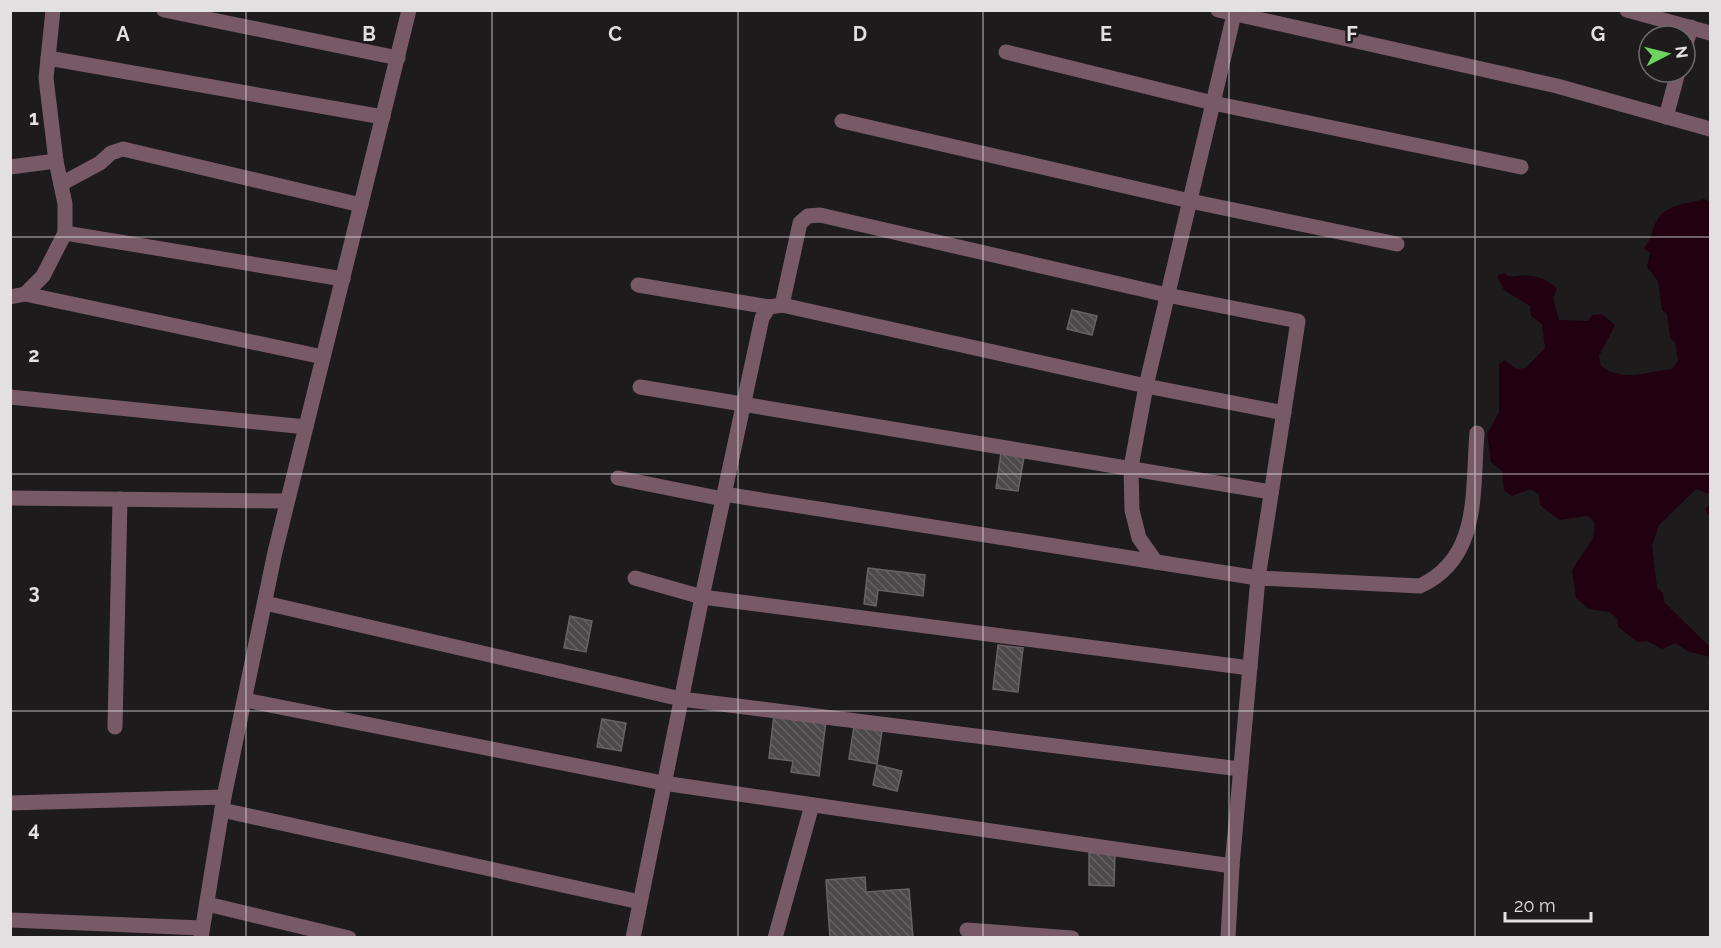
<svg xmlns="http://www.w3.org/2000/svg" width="1721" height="948" viewBox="0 0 1721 948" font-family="Raleway,sans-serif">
<defs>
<pattern id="building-back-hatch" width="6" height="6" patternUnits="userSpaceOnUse" patternTransform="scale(1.5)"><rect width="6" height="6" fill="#4d484a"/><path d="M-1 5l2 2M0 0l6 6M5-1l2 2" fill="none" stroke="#666264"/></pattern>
</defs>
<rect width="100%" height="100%" fill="#1e1b1c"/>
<path fill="#210010" d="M1704,199L1710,202V517L1705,509L1710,504L1709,494L1696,489L1659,525L1652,545L1657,588L1663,593L1664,602L1710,647V657L1687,651L1676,643L1662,649L1647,641L1637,642L1618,627L1617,618L1609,612L1589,609L1576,598L1572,570L1593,538L1595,523L1588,516L1559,520L1540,505L1539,495L1531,489L1512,496L1504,490L1502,471L1491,462L1487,434L1499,412V364L1505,360L1516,369L1526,368L1545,348L1542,324L1531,316L1530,306L1504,290L1497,276L1504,273L1510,277C1531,274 1540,275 1557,288L1553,298L1559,320L1588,321L1592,315L1602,314L1615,325L1599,356L1601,366C1621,382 1647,372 1672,369L1678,361L1675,342L1670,338L1667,314L1662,310L1658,281L1647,267L1650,253L1644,248C1653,237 1651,232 1656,222C1665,204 1687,204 1704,199Z"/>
<g fill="url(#building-back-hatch)" stroke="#676364" stroke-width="1.5">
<polygon points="1072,310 1097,316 1092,335 1067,329"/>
<polygon points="1001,453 1024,457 1018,491 996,488"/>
<polygon points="868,568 925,575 923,596 878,590 876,606 864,604"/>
<polygon points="570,616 592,621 586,652 564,648"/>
<polygon points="998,645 1023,648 1018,692 993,689"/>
<polygon points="774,714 826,721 819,776 791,772 793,761 769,758"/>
<polygon points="602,719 626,723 621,751 597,747"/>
<polygon points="854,726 882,731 877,764 849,759"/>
<polygon points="877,765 902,771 897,791 873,785"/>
<polygon points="1089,853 1115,853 1114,886 1089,885"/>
<polygon points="865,877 866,892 909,889 913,938 830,938 826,880"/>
</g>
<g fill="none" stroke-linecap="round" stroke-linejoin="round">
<g stroke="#775a66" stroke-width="15">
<polyline points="164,10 398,58"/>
<polyline points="1218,10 1557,86 1710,129"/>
<path d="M1235,10L1146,386L1131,467L1132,510L1139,538L1156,562L1258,578L1420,586C1481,558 1472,491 1477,433"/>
<polyline points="1627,10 1710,33"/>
<polyline points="1685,48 1691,27"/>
<polyline points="1006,52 1213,103 1521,167"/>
<polyline points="48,58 383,117"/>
<polyline points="1666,117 1678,72"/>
<polyline points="842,121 1190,201 1397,244"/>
<polyline points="10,167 56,161"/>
<polyline points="61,184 100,163 111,153 123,149 361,205"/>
<polyline points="65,233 343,279"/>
<polyline points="638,285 769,307"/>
<polyline points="25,294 323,357"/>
<polyline points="10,297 25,294 43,276 65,233 65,204 56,161 46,78 53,10"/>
<polyline points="782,305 800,223 808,216 820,215 1167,295 1298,321 1258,578 1232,866 1228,938"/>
<polyline points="640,387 1271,492"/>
<polyline points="10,397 306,427"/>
<polyline points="618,478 723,499"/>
<polyline points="724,494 1156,562"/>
<polyline points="10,498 287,501"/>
<polyline points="635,578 702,597 762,318 769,307 782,305 1146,386 1284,413"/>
<polyline points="265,603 681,699 1240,769"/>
<polyline points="245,700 663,783 1232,866"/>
<polyline points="115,727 120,499"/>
<polyline points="10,803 224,797"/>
<polyline points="222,810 640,902"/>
<polyline points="207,904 349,938"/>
<polyline points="10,920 202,928"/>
<polyline points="967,930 1072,938"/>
<polyline points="201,938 224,797 275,552 409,10"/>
<polyline points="633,938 702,597 1250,668"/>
<polyline points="775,938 812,805"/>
</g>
</g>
<path fill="none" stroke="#e2e0e1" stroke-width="1.5" stroke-opacity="0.55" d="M246,10V938M492,10V938M738,10V938M983,10V938M1229,10V938M1475,10V938M10,237H1710M10,474H1710M10,711H1710"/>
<g font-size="20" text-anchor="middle" font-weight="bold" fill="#e2e0e1" stroke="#1e1b1c" stroke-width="5" stroke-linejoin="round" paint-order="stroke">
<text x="123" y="41">A</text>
<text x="369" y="41">B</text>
<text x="615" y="41">C</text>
<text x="860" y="41">D</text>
<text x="1106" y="41">E</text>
<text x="1352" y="41">F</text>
<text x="1598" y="41">G</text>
<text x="34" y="125">1</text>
<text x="34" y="362">2</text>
<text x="34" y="599">3</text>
<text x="34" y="836">4</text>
</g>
<rect width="1721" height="948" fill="none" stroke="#e2e0e1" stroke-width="24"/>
<g transform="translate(1667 54) rotate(83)"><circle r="28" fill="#1e1b1c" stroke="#6c6a6b" stroke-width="1.5"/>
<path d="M0-4.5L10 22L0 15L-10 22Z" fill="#6ed360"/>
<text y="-9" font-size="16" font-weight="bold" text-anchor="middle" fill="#e2e0e1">N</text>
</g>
<path d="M1505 912v9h86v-9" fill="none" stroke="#e2e0e1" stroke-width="3"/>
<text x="1514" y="912" font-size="18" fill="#e2e0e1" stroke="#1e1b1c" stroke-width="4.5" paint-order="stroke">20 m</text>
</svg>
